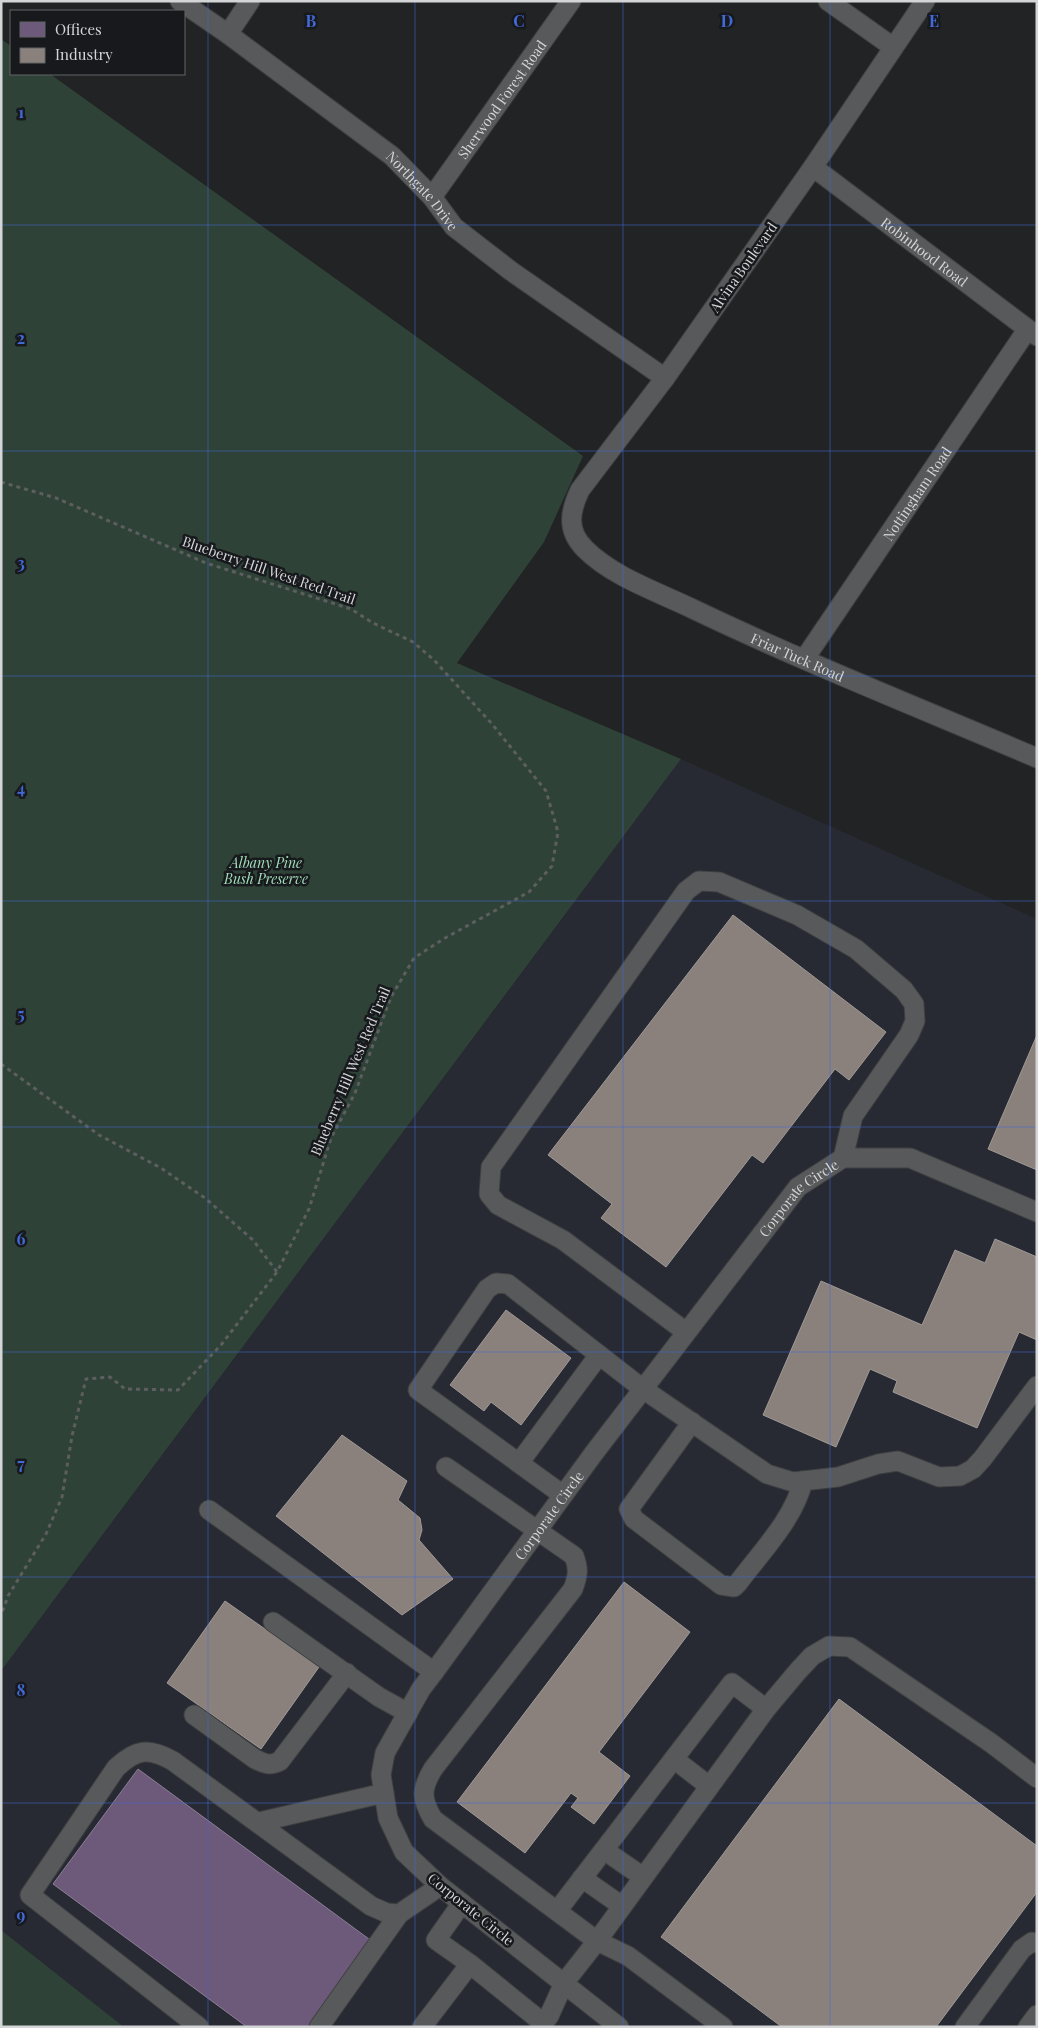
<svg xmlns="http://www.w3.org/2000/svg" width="1038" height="2028" viewBox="0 0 1038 2028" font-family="'Playfair Display',serif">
<rect width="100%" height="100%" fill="#212325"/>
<polygon fill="#272a32" points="681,759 1037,919 1037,2027 124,2027 1,1930 1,1671"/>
<g fill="#2f4237">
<polygon points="1,39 11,46 11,74 50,74 583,456 544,542 457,663 681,759 1,1671"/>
<polygon points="1,1930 124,2027 1,2027"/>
</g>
<polygon fill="#6d597a" stroke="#8c7e96" points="138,1769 373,1942 311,2027 247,2027 53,1884"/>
<g fill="#8a817c" stroke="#a09a97">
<polygon points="733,915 886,1032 849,1080 835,1069 763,1163 752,1155 666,1267 601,1218 612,1204 548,1155"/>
<polygon points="1037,1035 1037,1170 988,1149"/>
<polygon points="995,1239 1037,1257 1037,1340 1019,1332 977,1428 893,1392 897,1381 870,1369 836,1447 763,1415 821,1281 922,1325 955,1250 985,1263"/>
<polygon points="506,1310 571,1358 521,1425 491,1402 484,1411 450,1385"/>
<polygon points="342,1435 407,1481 398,1500 420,1518 422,1530 419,1540 453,1579 402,1615 276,1516"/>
<polygon points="624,1582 690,1632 599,1752 630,1776 594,1824 571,1807 578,1798 571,1793 525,1853 457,1802"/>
<polygon points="225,1601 319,1667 261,1749 167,1683"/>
<polygon points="839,1699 1037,1846 1037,1892 936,2027 782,2027 661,1937"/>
</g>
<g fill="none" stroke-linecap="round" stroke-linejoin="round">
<g stroke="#3f4042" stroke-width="21">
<g id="minor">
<path id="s1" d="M180,1L228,34L392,156L432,197L454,227L511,271L665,378"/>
<polyline points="828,1 893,47"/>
<path id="s2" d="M925,1L813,167L665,378L580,490C570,511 566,530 585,549C613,577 658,592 693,609C806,663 922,709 1037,758"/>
<polyline points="228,34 250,1"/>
<path id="s3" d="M813,167L1037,336"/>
<path id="s4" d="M432,197L571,1"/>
<path id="s5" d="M805,658L1027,330"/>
<polyline points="686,1332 563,1240 498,1205 489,1194 491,1167 686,891 699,881 719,882 797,915 856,949 904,990 914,1004 915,1021 909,1035 853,1116 843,1158"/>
<path d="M692,1422L629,1509L634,1519L721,1585L734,1587L738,1583C761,1552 794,1519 803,1481"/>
<polyline points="519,1463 599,1355"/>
<path d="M446,1467L574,1556C579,1569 578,1576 573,1589L433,1769C421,1789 421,1799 433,1819L597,1941L564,1983L549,2016L540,2027"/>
<polyline points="563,1495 418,1390 487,1289 496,1283 508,1284 643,1389 767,1474 793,1482 838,1477 878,1464 898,1461 939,1477 960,1476 973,1469 983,1458 1037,1386"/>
<polyline points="209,1510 434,1672"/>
<polyline points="273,1622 379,1697 408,1713"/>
<path d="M194,1715L255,1759C265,1764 270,1766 280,1761L347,1673"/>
<polyline points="674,1759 709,1786"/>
<polyline points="259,1822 384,1793"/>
<polyline points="604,1850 643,1877"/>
<polyline points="582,1878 622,1906"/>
<polyline points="462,1903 436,1940 470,1964"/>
<polyline points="557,1911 732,1683 766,1709"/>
<path d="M199,2027L30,1895L116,1768C136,1749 149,1747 173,1761L371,1906L387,1913L399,1914L440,1886"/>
<polyline points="319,2027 399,1914"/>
<polyline points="422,2027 470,1964 543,2023"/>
<path id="s6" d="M619,2027L440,1886L404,1852L388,1818L381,1775L385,1753L421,1689L434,1672L594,1453L798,1187L843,1158H910L1037,1212"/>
<polyline points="723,2027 628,1956 597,1941 766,1709 798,1671 812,1656 829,1646 850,1647 991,1743 1037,1778"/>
<polyline points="965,2027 1022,1949 1032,1942 1037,1943"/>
<polyline points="1028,2027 1037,2015"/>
</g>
</g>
<g stroke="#5c5e60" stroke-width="3" stroke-dasharray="4 4" stroke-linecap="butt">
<polyline points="1,482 56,498 206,563 351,609 373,623 413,642 434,660 492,724 546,791 558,832 552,866 529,892 445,938 414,958 391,997 355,1093 331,1138 309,1209 277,1272 221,1345 178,1390 125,1389 110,1377 86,1379 72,1436 62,1497 46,1534 8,1596 1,1615"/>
<polyline points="1,1064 99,1135 161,1168 205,1198 253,1240 277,1272"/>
</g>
<use href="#minor" stroke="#58595b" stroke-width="19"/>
</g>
<path fill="none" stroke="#4169d8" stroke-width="1" stroke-opacity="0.55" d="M208,1V2027M415,1V2027M623,1V2027M830,1V2027M1,225H1037M1,451H1037M1,676H1037M1,901H1037M1,1127H1037M1,1352H1037M1,1577H1037M1,1803H1037"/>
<g text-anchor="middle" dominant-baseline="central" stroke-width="5" stroke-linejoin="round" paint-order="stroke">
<g font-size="14" fill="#d3d5d7" stroke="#17191d">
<text stroke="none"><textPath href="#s4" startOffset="120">Sherwood Forest Road</textPath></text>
<text stroke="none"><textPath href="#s1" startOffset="309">Northgate Drive</textPath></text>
<text stroke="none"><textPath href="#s3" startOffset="140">Robinhood Road</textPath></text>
<text transform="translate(743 267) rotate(-55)">Alvina Boulevard</text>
<text stroke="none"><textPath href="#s5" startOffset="199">Nottingham Road</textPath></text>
<text transform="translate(269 570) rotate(19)">Blueberry Hill West Red Trail</text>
<text stroke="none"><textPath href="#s2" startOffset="902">Friar Tuck Road</textPath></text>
<text transform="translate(350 1071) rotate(-67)">Blueberry Hill West Red Trail</text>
<text stroke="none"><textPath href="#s6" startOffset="1075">Corporate Circle</textPath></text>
<text stroke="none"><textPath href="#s6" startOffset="670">Corporate Circle</textPath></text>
<text transform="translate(471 1909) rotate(39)">Corporate Circle</text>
</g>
<g font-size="14" font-style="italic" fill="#a0deb9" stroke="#17191d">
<text x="266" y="862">Albany Pine<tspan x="266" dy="16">Bush Preserve</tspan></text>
</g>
</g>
<g font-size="16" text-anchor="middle" font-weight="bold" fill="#4169d8" stroke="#17191d" stroke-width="5" stroke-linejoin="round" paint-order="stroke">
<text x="311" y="27">B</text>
<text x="519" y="27">C</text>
<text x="727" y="27">D</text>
<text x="934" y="27">E</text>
<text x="21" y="118">1</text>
<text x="21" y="344">2</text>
<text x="21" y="569">3</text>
<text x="21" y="794">4</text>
<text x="21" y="1020">5</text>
<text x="21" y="1245">6</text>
<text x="21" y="1470">7</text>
<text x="21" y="1696">8</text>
<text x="21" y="1921">9</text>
</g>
<rect width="1038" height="2028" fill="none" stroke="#d3d5d7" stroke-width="5"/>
<rect x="10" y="10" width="175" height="65" fill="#17191d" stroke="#626467"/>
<rect x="20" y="22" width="25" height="15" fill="#6d597a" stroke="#626467"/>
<text x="55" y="35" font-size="15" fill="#d3d5d7">Offices</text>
<rect x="20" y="48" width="25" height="15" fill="#8a817c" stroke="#626467"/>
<text x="55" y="60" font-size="15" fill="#d3d5d7">Industry</text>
</svg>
